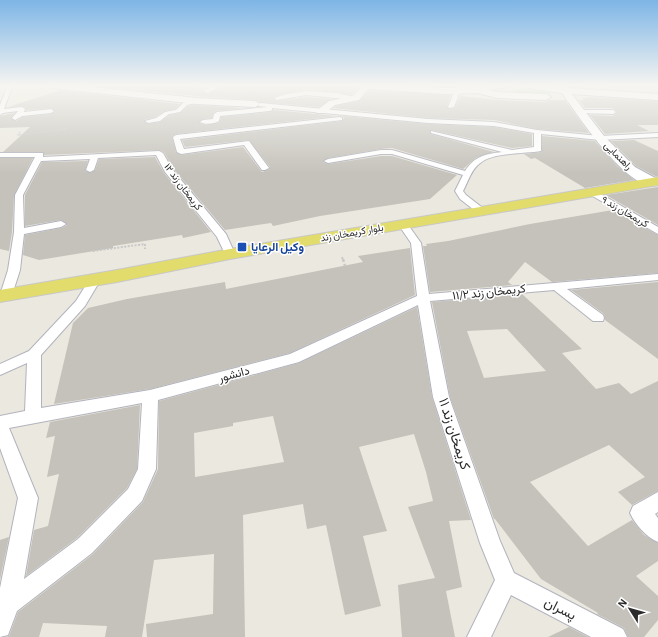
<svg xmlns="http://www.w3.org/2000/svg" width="658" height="637" viewBox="0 0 658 637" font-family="'Alegreya Sans',Vazirmatn,sans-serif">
<rect width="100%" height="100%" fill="#ebe8df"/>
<polygon fill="#ebe7d0" points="24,85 33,85 102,93 56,110 26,112 28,106 13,108 15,96 15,86"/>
<polygon fill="#f1e0dd" points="574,85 658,85 658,91 575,85"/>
<path fill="#abdca1" d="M531,88L546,90L551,93C540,96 522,95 512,91L517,89Z"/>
<g fill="#c4c2ba" fill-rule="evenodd">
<polygon points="85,85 194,85 195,86 205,89 203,91 208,94 221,87 216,85 316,85 358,88 351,95 336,92 306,90 287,93 273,97 277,101 306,97 331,99 319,107 260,102 255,100 197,96"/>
<polygon points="61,90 180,104 175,109 165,111 155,117 144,120 148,124 160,122 170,115 180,113 188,106 193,105 243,108 216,111 213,114 212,118 203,119 199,122 201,124 207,125 218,123 220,121 221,117 270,112 274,110 337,116 176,134 172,136 176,152 181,155 243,147 262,172 270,169 270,167 249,140 185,147 182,140 342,121 344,118 342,116 428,124 494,127 532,134 532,146 512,148 431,130 430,131 431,134 494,152 476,158 463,169 392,148 381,149 328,158 323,162 328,164 381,156 392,156 457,175 430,199 320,216 273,226 271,223 225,230 173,168 164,152 160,150 44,155 43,152 3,152 30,127 0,128 0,116 14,113 11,118 16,121 22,117 51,114 55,111 51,108 26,110 26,108 22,106 8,107"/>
<polygon points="369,90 451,95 447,106 449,109 455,108 460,96 497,100 546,102 549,100 565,100 589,133 537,129 494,120 428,118 333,108 336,106 359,101"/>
<polygon points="589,97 658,101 658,125 637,125 649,131 605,134 590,115 613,116 617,112 613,108 585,108 579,100 584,100 582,98 590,98"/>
<polygon points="542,136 595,141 617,166 634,180 585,188 535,158 531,159 524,154 542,152"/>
<polygon points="634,140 658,151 658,176 655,176 636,166 611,141"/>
<polygon points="155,157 164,173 211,232 183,238 182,235 113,246 113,248 39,260 23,255 25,235 61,228 67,225 61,220 25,226 25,195 42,162 88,161 85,171 91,173 95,170 99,159"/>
<polygon points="0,158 33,158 14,195 12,232 9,251 0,249"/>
<polygon points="658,187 658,225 606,195"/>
<polygon points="613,210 658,235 658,273 552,282 525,262 508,282 512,285 430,292 423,246 427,246 426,244 448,241 530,224"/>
<polygon points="410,248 415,295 290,353 150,389 54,404 73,323 88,308 127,299 225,282 226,289 363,262 358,256"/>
<polygon points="658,282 658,359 605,320 604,314 571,290"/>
<path d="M522,294L582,349L562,353L596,389L619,383L631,394L658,381V491L632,505L618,492L645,477L609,445L530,482L588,546L632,520L644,535L658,543V561L636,576L658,596V620L644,637H628L624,628L597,614L598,613L541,579L495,519H494L450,397L432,302ZM507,329L518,341L546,371L484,378L467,331Z"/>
<path d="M417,307L432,397L471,520L449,521L462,587L446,591L455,637H402L398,585L435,578L408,507L433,501L426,472L414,434L359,447L387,531L363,536L381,606L345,615L326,525L307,529L303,504L243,515L245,637H147L146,624L213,614L214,554L154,560L142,637H105L107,626L43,623L39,637H6L9,636L18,612L93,554L143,502L158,469L159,401L299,363ZM273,416L284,462L195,477L194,433L233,426V423Z"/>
<polygon points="140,405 137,469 127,488 77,538 26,576 34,530 48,526 59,474 47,477 55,436 46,438 50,422"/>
<polygon points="9,537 0,580 0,540"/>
<polygon points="569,627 588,637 548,637"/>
</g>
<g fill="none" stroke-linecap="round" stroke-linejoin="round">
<g stroke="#b2b3bd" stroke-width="2">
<g id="lane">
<polygon points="8,85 16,85 12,87 4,109 22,107 25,109 24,112 51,109 54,111 51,113 22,116 15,120 12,118 18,111 3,113 0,115 0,105"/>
<polygon points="195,85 210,85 220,87 207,93 204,91 210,88"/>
<polygon points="455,90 460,91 454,107 449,108 448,107"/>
<polygon points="306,91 336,93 359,98 356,100 306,95 277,100 274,98 287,94"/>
<polygon points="197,99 200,101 199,102 187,105 180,112 169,114 160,121 148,123 145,121 156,118 165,112 176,110 183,103"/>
<path d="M261,103L428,119L494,122L537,130L600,136L658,133V137L600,140L541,134V151C524,154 491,152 479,164C471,170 468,182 463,191L466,195L484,209L486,211L484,213H478L460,199L455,191L463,175L392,154H381L328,163L324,161L328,159L381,150H392L465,171C475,156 485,154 502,152L431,133V131L512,150L534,147V133L494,126L428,123L272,108V110L270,111L220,116L219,121C215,124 204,125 200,122L203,120L213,119L214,114L217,112L268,107L259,106V104Z"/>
<polygon points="582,110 613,110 616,112 613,114 580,113 579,112"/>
<polygon points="340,117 342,118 342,120 180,139 184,149 249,141 269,168 265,170 262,170 244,145 181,154 177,152 173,137 176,135"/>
<polygon points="159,151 163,153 172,169 226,234 235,254 234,256 226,256 217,237 165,172 156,155 98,158 94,170 90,172 86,170 90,159 41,161 23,195 24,228 61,221 66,224 61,227 24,234 20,270 12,295 10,298 2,298 0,295 8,270 14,232 15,195 35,157 0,157 0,153 43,153 43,157"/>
<polygon points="592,189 658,227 658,234 589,194 588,192"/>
<path d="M403,221L406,222L421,243L429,294L658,274V280L567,289L603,315L604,318L603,321H593L554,290L430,301L449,397L500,541L514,573L623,629L627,637H591L511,595L491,637H467L495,580L480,543L433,397L418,305L299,362L158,400L156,469L142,501L92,553L17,611L8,635L0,637V588L18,498L0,448V416L25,411L27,363L0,375V364L29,351L76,301L91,277H99L101,279L85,306L41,355V408L150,390L290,354L417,296L411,243L398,224ZM142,403L138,469L128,489L78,539L24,579L38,498L9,428Z"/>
<path d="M658,492V512L655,514L658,518V542C646,537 635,524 630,513L633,506Z"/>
</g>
</g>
<g stroke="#b2b3bd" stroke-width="2">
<g id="street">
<polygon points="48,85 73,85 197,98 255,101 260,104 255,107 197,104 52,88"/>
<polygon points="363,85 371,85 359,100 335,105 325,113 317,113 316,111 329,101 353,96"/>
</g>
</g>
<g stroke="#b2b3bd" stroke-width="2">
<g id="secondary">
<polygon points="357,85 394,85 444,88 509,85 508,87 488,90 497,92 546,94 551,97 546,100 497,98 477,93 444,94 361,88"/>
<path d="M524,85H543L558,87L557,85H565L568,88L658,94V100L572,94L604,136L635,167L657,179V185C627,192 578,115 562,93L528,88Z"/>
</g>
</g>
<g stroke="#c8c8c8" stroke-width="2">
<polygon id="primary" points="658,177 658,185 230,259 117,282 0,302 0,290 117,270 230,249"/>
</g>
<polyline stroke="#c8c8c8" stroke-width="1" stroke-dasharray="1.5 1" stroke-linecap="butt" points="63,129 66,129"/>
<polyline stroke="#c8c8c8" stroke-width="1.5" stroke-dasharray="1.5 1" stroke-linecap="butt" points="20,132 18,135 66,129"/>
<g stroke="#c8c8c8" stroke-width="2" stroke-dasharray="2 1.5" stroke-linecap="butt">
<polyline points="93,251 145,244 145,249"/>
<polyline points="342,257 343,260"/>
</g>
<polyline stroke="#c8c8c8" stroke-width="2.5" stroke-dasharray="3 2" stroke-linecap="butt" points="343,259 345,266"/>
<use href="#lane" fill="#fff" fill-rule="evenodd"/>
<use href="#street" fill="#fff" fill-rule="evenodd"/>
<use href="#secondary" fill="#fff" fill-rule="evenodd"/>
<use href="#primary" fill="#e2dc6d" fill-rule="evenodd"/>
</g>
<linearGradient id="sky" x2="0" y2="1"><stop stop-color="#7db5e6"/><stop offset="0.49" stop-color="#f6f5f1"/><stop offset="1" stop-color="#f6f5f1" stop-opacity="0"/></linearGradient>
<rect width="658" height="174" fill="url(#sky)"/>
<rect fill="#1a4fb4" stroke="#fff" stroke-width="1.5" x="237" y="242" width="10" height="10" rx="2"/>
<g text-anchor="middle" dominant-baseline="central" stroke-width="3" stroke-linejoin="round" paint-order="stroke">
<g font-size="10" fill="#2b2b2b" stroke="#fff">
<text transform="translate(618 156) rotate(45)">راهنمایی</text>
<text transform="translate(183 187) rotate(53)">کریمخان زند ۱۲</text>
<text transform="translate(625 212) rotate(30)">کریمخان زند ۹</text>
<text transform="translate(352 233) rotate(-10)">بلوار کریمخان زند</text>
</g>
<g font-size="12" font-weight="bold" fill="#164399" stroke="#fff" text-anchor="start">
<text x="251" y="247">وکیل الرعایا</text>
</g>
<g font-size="12" fill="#2b2b2b" stroke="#fff">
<text transform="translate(489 292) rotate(-6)">کریمخان زند ۱۱/۲</text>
<text transform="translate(234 374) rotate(-15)">دانشور</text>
</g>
<g font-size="14" fill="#2b2b2b" stroke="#fff">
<text transform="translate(454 434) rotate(72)">کریمخان زند ۱۱</text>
<text transform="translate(560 609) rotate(27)">پسران</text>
</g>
</g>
<g transform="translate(630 609) rotate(307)" stroke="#ffffff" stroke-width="3" paint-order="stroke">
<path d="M0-3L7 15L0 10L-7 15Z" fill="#2b2b2b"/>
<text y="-6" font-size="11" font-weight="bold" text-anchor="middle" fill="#2b2b2b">N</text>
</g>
</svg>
